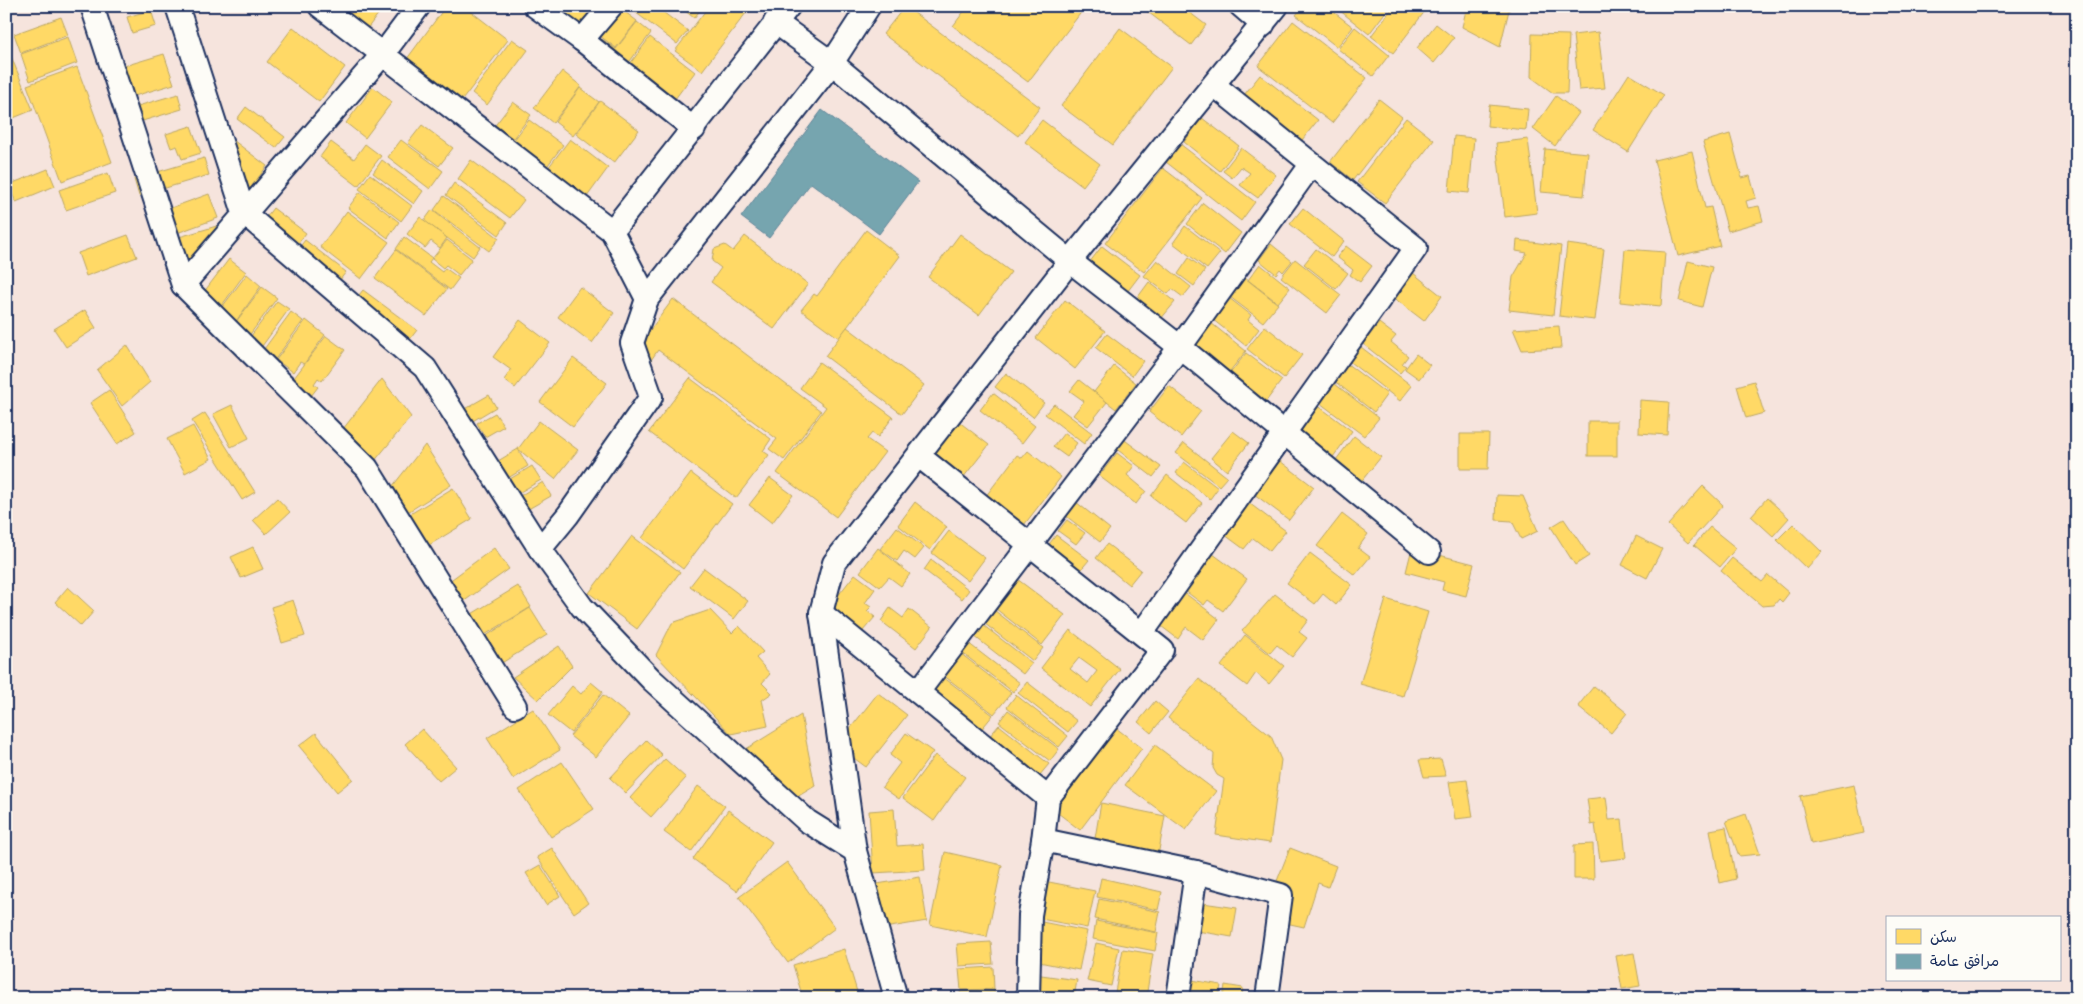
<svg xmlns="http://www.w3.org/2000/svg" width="2083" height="1004" viewBox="0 0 2083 1004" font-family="Mali,'Playpen Sans Arabic',sans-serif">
<rect width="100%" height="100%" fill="#f6e4dd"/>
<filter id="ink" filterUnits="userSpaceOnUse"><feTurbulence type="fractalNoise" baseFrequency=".02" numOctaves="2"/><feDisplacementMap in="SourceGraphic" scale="10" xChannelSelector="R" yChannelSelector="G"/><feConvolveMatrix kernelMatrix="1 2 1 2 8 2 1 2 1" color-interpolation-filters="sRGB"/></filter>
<g filter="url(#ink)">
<g fill="#ffd966" stroke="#bba664" fill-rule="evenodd">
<polygon points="355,6 378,6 382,9 358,41 340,27"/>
<polygon points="446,6 464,6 508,40 450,116 395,75"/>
<polygon points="534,6 594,6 572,35"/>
<polygon points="633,6 655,6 688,31 677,44 631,9"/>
<polygon points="679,6 700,6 702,8 694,18"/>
<polygon points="709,6 745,6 749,9 702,71 675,51"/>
<polygon points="905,6 1040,107 1018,136 883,34"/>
<polygon points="968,6 1086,6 1028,82 953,26"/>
<polygon points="1140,6 1181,6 1206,25 1191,45"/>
<polygon points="1303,6 1326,6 1353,27 1337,47 1296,15"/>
<polygon points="1334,6 1390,6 1369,34"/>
<polygon points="1394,6 1429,6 1393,53 1371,36"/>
<polygon points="1467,6 1510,6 1500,47 1462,27"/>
<polygon points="621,9 637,21 616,48 600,36"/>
<polygon points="151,10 156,26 132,33 127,17"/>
<polygon points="61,17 68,35 21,53 14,34"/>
<polygon points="1293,21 1367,78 1332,123 1258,66"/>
<polygon points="637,22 651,33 621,73 592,52 602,39 616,49"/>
<polygon points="1436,24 1454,38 1434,63 1417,48"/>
<polygon points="293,27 345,67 319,102 267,62"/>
<polygon points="1355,27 1389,55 1373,76 1338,49"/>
<polygon points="1120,28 1172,67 1113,145 1061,106"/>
<polygon points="1598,32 1605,88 1579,90 1573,35"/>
<polygon points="1532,34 1569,35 1567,93 1553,93 1531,77"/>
<polygon points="68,37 77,63 30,81 21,54"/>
<polygon points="650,37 695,72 669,107 624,72"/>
<polygon points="512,39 528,50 487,105 472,93"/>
<polygon points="6,44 33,110 6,121"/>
<polygon points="164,54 174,84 121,100 111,70"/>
<polygon points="77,67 112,162 62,181 27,85"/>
<polygon points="562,71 581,86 553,123 534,108"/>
<polygon points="1629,74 1664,95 1628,152 1593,130"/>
<polygon points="1260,75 1318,120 1298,145 1240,100"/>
<polygon points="373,87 392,102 365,138 346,123"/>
<polygon points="580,88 599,102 573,136 555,122"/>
<polygon points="178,94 182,109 126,126 121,111"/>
<polygon points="1556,96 1579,113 1555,146 1533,129"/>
<polygon points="1379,99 1402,117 1353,180 1330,162"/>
<polygon points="600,101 639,130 614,163 576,134"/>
<polygon points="513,102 531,115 501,154 483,141"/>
<polygon points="1489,105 1528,109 1526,130 1487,126"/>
<polygon points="246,107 285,137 276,148 237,119"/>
<polygon points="1202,118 1239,146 1220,171 1184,142"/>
<polygon points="1406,118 1434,140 1385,203 1357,182"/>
<polygon points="529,120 563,145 539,177 505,152"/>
<polygon points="1042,120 1100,164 1083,186 1025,142"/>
<polygon points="422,125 453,148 439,166 408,143"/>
<polygon points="191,126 201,153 182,159 177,146 171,148 166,134"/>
<polygon points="1730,134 1742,178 1750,176 1756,198 1746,201 1748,208 1759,206 1763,221 1728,231 1703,142"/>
<polygon points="1454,136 1474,138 1469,193 1449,191"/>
<polygon points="229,137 267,166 240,202"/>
<polygon points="570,139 608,168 581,205 542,176"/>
<polygon points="1528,139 1537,213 1505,217 1496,143"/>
<polygon points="401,140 443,171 430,189 388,157"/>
<polygon points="331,142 354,159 365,144 381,156 358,186 320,157"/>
<polygon points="1180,144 1255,202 1241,221 1166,162"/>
<polygon points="1241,148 1276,175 1258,198 1240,185 1250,173 1241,167 1232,178 1223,171"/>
<polygon points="1545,149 1588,153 1584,196 1541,192"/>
<polygon points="1692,151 1705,208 1711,207 1720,246 1678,256 1654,160"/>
<polygon points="204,158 209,175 139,196 134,179"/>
<polygon points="382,160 423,191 414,204 373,173"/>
<polygon points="471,160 524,200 510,218 458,179"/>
<polygon points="1163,168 1202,198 1144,272 1105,243"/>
<polygon points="48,169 55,186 16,202 8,185"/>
<polygon points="108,173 115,193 66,210 59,190"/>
<polygon points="370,174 412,206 401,221 359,189"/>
<polygon points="454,183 507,223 499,235 446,195"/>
<polygon points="360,192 399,222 388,238 348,208"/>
<polygon points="209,194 218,218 166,237 157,213"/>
<polygon points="444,196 499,238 489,251 434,210"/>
<polygon points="1203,203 1241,233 1225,254 1187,224"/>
<polygon points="273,208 306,233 288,257 255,232"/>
<polygon points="1303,208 1344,241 1332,257 1290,224"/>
<polygon points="432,210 480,247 473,257 424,221"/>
<polygon points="347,211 389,242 361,279 320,247"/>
<polygon points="420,217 447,238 440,248 431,241 425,248 407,234"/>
<polygon points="220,225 225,242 180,290 162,242"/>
<polygon points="1185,226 1220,253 1207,269 1173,243"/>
<polygon points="866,230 900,256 839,338 801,310 814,294 817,296"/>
<polygon points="960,234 1011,272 979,315 928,277"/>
<polygon points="128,235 137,257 86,276 78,253"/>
<polygon points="745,236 808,284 774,329 711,282 721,268 712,261 714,249 725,245 733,251"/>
<polygon points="404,237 432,258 429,262 442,272 445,268 459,278 450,290 396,249"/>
<polygon points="305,240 346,272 329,294 288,263"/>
<polygon points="447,240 472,259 459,275 446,265 443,268 432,259"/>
<polygon points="1517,240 1561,246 1553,315 1509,310 1513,277 1527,253 1516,251"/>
<polygon points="1271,244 1292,261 1283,272 1280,269 1276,274 1259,260"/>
<polygon points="1567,244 1604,249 1595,320 1559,316"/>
<polygon points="1102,246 1140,275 1124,296 1086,267"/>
<polygon points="1346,246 1372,266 1360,282 1350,275 1353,270 1337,257"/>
<polygon points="1316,249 1348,273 1336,289 1304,264"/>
<polygon points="1625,249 1665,252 1661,306 1620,302"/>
<polygon points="396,250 447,289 426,316 375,278"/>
<polygon points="1189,258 1205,270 1194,286 1178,274"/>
<polygon points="229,259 246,272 209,323 191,309"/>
<polygon points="1295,259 1341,295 1327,313 1281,277"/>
<polygon points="1157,260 1191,287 1183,297 1172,289 1168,294 1144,276"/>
<polygon points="1688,261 1712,267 1702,307 1679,301"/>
<polygon points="1260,264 1290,288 1278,303 1248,280"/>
<polygon points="1413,273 1442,296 1424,321 1394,298"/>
<polygon points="247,274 261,286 229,331 213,319"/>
<polygon points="1245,278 1278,304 1263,322 1230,297"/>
<polygon points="1149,282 1175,302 1160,320 1135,301"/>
<polygon points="262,287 277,298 245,341 230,330"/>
<polygon points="580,287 614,313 592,343 558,317"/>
<polygon points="363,290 417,330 401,351 347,310"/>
<polygon points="1229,298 1251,315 1248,320 1259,329 1246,346 1212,319"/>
<polygon points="673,299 821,411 784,460 769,449 777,439 658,350 651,360 636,349"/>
<polygon points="1065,300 1105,331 1075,369 1036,338"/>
<polygon points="277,301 289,309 257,353 245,344"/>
<polygon points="85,310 96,328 66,347 54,329"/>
<polygon points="291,312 303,321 271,365 259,356"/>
<polygon points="306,320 325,335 304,364 300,362 293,372 276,360"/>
<polygon points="520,320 550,343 515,388 504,380 511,370 493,357"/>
<polygon points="1211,323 1246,351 1226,376 1191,349"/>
<polygon points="1379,323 1396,336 1391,342 1408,356 1402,364 1406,366 1400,373 1363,344"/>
<polygon points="1265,326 1302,355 1284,378 1247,349"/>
<polygon points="1559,326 1561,348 1522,350 1513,329"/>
<polygon points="847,327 924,385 902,414 825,356"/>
<polygon points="1107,334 1143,361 1132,376 1096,348"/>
<polygon points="326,336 345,350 322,381 318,378 314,384 318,387 311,396 291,382"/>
<polygon points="1357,344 1412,386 1400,401 1346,359"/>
<polygon points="127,345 150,382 122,406 97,370"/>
<polygon points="1246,353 1282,380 1264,404 1228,376"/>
<polygon points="1416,354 1430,365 1419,379 1405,369"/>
<polygon points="573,358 607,383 573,427 540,402"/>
<polygon points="819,362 893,417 878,437 872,433 867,439 885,452 836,517 777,473 826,407 800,388"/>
<polygon points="1346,363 1387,394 1374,412 1333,380"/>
<polygon points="1114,366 1136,383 1116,409 1094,392"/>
<polygon points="1006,373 1044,403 1033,417 995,387"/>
<polygon points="690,378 771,439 763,451 769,455 736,498 649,432"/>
<polygon points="382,379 411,417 373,463 343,429"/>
<polygon points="1079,380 1107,402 1088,426 1073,415 1084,401 1070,391"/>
<polygon points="1331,381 1379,418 1364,436 1316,400"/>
<polygon points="1754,381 1764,413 1746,418 1737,386"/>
<polygon points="1169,386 1201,411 1181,437 1149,412"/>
<polygon points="109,390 136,432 117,444 90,403"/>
<polygon points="993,393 1035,426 1022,443 980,410"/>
<polygon points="489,395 496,407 461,428 454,415"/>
<polygon points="1640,400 1669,402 1667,435 1639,433"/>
<polygon points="1313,402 1352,431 1333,457 1293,427"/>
<polygon points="1054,404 1092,433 1084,444 1045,414"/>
<polygon points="232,405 249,438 231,447 213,414"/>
<polygon points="205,413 255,492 242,500 192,421"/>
<polygon points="495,413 504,426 485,437 477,423"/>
<polygon points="539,421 578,450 555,479 518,449"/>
<polygon points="958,421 989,445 959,483 928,459"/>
<rect x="1588" y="421" width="29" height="35"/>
<polygon points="193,426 211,459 185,473 167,439"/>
<polygon points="1233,431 1249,443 1227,471 1211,458"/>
<polygon points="1064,433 1077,443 1067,457 1053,447"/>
<polygon points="1460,434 1489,434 1488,469 1460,469"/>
<polygon points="1354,436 1381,457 1359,484 1333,464"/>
<polygon points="1122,438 1161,467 1153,477 1114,447"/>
<polygon points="1184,443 1227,477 1219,486 1176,453"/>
<polygon points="425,445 451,485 403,515 388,492"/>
<polygon points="518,449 528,466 493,487 483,470"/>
<polygon points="1028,451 1061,477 1014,538 976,509 1017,455 1022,458"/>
<polygon points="1117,453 1134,466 1127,475 1146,491 1136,504 1099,476"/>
<polygon points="1280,461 1314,487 1289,520 1254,494"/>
<polygon points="1184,462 1218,488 1210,499 1176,473"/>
<polygon points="532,466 541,480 501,503 493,489"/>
<polygon points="691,473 732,504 683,569 642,538"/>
<polygon points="1167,475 1202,503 1186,523 1151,496"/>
<polygon points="770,478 793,495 772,523 749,505"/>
<polygon points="543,482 551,496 511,519 503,506"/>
<polygon points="1703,486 1723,505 1688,543 1668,525"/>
<polygon points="453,488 472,519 426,547 407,516"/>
<polygon points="1497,495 1523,496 1538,531 1521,539 1512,521 1496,520"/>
<polygon points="277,498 290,512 266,534 253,520"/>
<polygon points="1767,498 1789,518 1773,536 1751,516"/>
<polygon points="1245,500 1286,531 1270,551 1253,538 1244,549 1221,532"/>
<polygon points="915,502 947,527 930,550 898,525"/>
<polygon points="1076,502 1110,529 1100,542 1066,516"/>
<polygon points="1342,514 1368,534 1358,548 1370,557 1355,575 1317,546"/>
<polygon points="1564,519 1589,556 1575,565 1551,527"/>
<polygon points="1067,520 1085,533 1076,544 1058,531"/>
<polygon points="1793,524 1822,552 1807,569 1777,540"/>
<polygon points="897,527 924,548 915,559 904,551 897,561 880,549"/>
<polygon points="1710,527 1736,548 1720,567 1694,545"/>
<polygon points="949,531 985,558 968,581 932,553"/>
<polygon points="1056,535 1089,560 1079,572 1047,547"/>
<polygon points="632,536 680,572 637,629 589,593"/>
<polygon points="1636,536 1662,549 1647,578 1622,565"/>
<polygon points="1107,544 1141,570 1129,585 1096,558"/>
<polygon points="253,547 263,569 241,578 231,557"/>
<polygon points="494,548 509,569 463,602 448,582"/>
<polygon points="878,548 910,574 901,586 889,577 880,587 860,572"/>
<polygon points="1412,548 1474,564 1466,596 1442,590 1444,582 1406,572"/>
<polygon points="1209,551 1247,579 1223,611 1208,600 1204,605 1176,584"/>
<polygon points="1310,553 1352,585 1336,605 1323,594 1315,604 1287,583"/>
<polygon points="1732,558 1762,582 1768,575 1789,593 1782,602 1779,599 1774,605 1762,606 1721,571"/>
<polygon points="931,560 969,590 962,599 924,570"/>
<polygon points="704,568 748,601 734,619 690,586"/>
<polygon points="855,574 875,589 865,603 871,607 867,611 875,617 862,632 829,607"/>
<polygon points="1013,576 1065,615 1042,645 991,605"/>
<polygon points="518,586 531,607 483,636 470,615"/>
<polygon points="68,587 94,611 81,626 55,602"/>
<polygon points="1178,588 1219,619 1203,640 1186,627 1178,639 1153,620"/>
<polygon points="1275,594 1308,620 1299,632 1307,638 1292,657 1277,645 1270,653 1242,631"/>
<polygon points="1386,599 1428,612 1403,696 1360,684"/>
<polygon points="293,600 305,636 282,643 271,607"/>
<polygon points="990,607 1043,648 1033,661 980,620"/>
<polygon points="530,608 547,635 500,664 483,638"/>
<polygon points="890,608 903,618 909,609 932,627 916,648 881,621"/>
<polygon points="710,610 732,633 739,626 763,652 756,658 770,674 762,683 772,693 762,700 768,726 731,734 656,655 672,623"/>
<polygon points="979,622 1032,663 1023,674 970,633"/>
<path d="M1070,630L1120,669L1090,707L1041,668ZM1079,658L1097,671L1088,683L1070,669Z"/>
<polygon points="1245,635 1284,666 1269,684 1256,673 1247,686 1221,666"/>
<polygon points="968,643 1020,683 1013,692 961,652"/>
<polygon points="559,646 572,666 538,700 513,677"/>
<polygon points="960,653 1011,693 994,714 943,675"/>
<polygon points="939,674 993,715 980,731 927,690"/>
<polygon points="1199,679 1271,736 1281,760 1270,843 1216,835 1224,779 1217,775 1213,768 1214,754 1168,718"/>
<polygon points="591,682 603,692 571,733 548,715 572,686 581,694"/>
<polygon points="1027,682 1077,721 1068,732 1018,693"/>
<polygon points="1594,686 1627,713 1611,733 1578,706"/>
<polygon points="878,693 907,715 866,767 843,750 842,739"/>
<polygon points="603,695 629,716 596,757 570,736"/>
<polygon points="1016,695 1068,736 1059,747 1007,707"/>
<polygon points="1155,701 1168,712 1151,733 1138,722"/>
<polygon points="533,709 560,750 513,779 487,738"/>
<polygon points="1008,710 1059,749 1050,761 999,722"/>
<polygon points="801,715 815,786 787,803 730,759"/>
<polygon points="999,725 1049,764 1039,776 989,737"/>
<polygon points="1116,728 1142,748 1080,830 1054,810"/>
<polygon points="422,729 456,767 439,781 405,744"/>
<polygon points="316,733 353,779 337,792 299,746"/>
<polygon points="906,733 933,752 899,799 882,787 900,763 890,755"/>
<polygon points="646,740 662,755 626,793 610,778"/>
<polygon points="1155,745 1216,791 1186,830 1125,785"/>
<polygon points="935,755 965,777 934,821 903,798"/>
<polygon points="665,759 686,778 651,817 630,798"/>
<polygon points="1441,759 1446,776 1424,777 1419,760"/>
<polygon points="562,762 594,809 551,837 519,790"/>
<polygon points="1467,780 1473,817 1455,819 1449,782"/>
<polygon points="1854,785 1864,833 1811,844 1800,796"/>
<polygon points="698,786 725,806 691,852 664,832"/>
<polygon points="1606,797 1609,820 1622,819 1626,858 1600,861 1595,824 1591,825 1587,799"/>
<polygon points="1101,803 1165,816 1158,856 1094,844"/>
<polygon points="894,809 897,846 923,844 925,870 873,873 869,811"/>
<polygon points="728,810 772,842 737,891 693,859"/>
<polygon points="1746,814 1760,854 1739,856 1726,821"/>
<polygon points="1726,827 1736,879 1720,883 1710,830"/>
<polygon points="1593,844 1594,879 1574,879 1574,845"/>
<polygon points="552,848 588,903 574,913 537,857"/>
<polygon points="1290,848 1336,866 1328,887 1318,883 1304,927 1272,920 1275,886"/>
<polygon points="945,852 1002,865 987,937 930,925"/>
<polygon points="787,862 835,928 788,963 739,897"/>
<polygon points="540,865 560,896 546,905 526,873"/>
<polygon points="920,877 927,921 878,929 871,885"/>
<polygon points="1101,878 1162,892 1158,910 1097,897"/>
<polygon points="1044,881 1095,891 1087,928 1036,918"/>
<polygon points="1099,899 1160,912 1156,932 1095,919"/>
<polygon points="1196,902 1237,908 1232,937 1191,930"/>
<polygon points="1032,920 1087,931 1079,970 1024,959"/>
<polygon points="1096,921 1158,933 1155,951 1093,939"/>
<polygon points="991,942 993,964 959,966 957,944"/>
<polygon points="1096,943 1119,948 1111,986 1087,981"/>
<polygon points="844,949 858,995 848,998 803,998 793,965"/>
<polygon points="1123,949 1153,954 1146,998 1115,992"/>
<polygon points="1634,953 1640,986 1622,989 1616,956"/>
<polygon points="993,967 994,989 961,990 959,969"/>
<polygon points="1027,973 1077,980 1074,998 1023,998"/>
<polygon points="1186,979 1221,985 1219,998 1184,995"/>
<polygon points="1225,985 1243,988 1242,998 1223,998"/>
<polygon points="994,989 995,998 961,998 960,991"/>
</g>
<polygon fill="#76a5af" stroke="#5b8297" points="822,110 918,182 879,234 811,183 769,238 741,217"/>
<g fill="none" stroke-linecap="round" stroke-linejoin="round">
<g stroke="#1b2f5e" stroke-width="26">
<g id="minor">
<polyline points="92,6 183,285 367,468 515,706"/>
<polyline points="177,6 244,213 425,368 540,549 582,607 651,679 807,821 855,851 896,998"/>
<polyline points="320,6 612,231 647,299"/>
<polyline points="535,6 582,40 694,129"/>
<polyline points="1241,6 1263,25"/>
<polyline points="775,22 832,63 1070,261 1180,347 1429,552"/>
<polyline points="582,40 611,6"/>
<polyline points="612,231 789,6"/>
<polyline points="183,285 383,54 419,6"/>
<polyline points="919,456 1162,650 1048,798 1043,840 1030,915 1028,998"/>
<polyline points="540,549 568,515 651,397 632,343 647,299 832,63 869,6"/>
<polyline points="821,613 1048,798"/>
<polyline points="1142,633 1416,248 1214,85"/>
<polyline points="918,692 1180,347 1311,165"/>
<polyline points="1043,840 1196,872 1281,895 1267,998"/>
<polyline points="855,851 821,613 834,563 1070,261 1277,6"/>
<polyline points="1178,998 1196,872"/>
</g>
</g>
<use href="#minor" stroke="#fdfcf7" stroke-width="22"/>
</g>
</g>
<rect width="2083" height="1004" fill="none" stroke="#fdfcf7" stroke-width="25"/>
<rect x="12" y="12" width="2058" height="979" fill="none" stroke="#1b2f5e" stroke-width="2" filter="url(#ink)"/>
<rect x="1886" y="916" width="175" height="65" fill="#fdfcf7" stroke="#a3aaba"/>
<rect x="1896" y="929" width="25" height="15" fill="#ffd966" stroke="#a3aaba"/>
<text x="1930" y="942" font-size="15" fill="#1b2f5e">سكن</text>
<rect x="1896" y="954" width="25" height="15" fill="#76a5af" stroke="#a3aaba"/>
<text x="1930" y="966" font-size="15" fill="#1b2f5e">مرافق عامة</text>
</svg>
